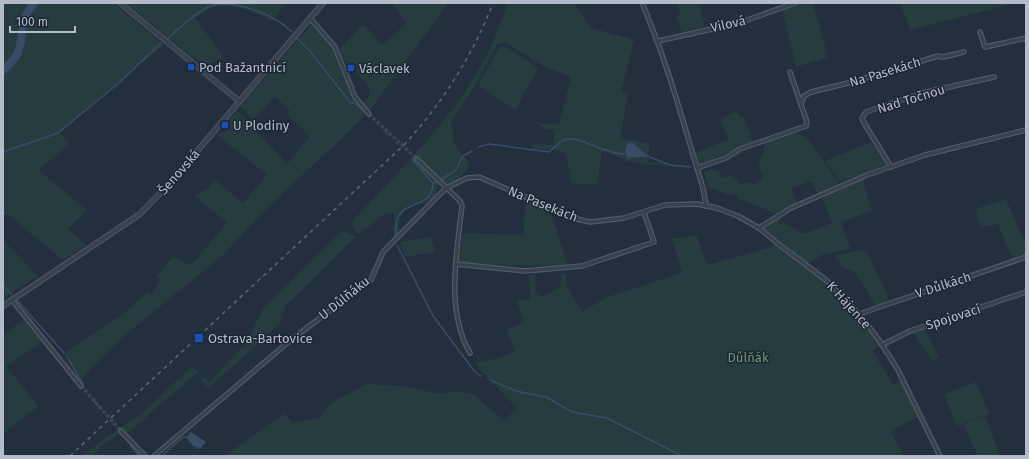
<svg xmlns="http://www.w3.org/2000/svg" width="1029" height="459" viewBox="0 0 1029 459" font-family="'Fira Sans',sans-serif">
<rect width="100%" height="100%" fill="#242f3e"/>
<g fill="#263c3f">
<path d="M3,3H113L164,45C128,73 94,104 59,133L70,144L38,170L87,210L68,229L86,245L63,260L6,213L3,216Z"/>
<path d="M126,3H284L285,4L272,21C256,12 230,1 212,8C206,10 201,15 196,18L223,57L205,67Z"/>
<polygon points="392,3 448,3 373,106 355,126 265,210 224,254 124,336 90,369 82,380 64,353 125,313 147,292 151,295 160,282 157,276 173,256 185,264 193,263 227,223 194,195 206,190 215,180 243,203 267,175 218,136 221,132 224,133 227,129 226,126 237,110 287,164 310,136 287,115 290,111 275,97 253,120 240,106 312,24 334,49 357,104 364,102 370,94 369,86 345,61 340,49 363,24 383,45 407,23"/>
<path d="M507,3H574L587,23L592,28L634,40L621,92L628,94L620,138L650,144L647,162L684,165V167L654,165L623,160L620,157L602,151L597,185L572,183L566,153L556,150L532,149L533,144L553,145L555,130L545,129L534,122L559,125L571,78L540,64L505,42L497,45L474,87L450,124L454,132L452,134C454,150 461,151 469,162C466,174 458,183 444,183L423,161L419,165L438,182C438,218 394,191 399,233L393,239L394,213L384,214L359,234L352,226L353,221C413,155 483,92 507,3Z"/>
<polygon points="677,3 699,3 705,27 682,33 677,17 680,11"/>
<polygon points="801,3 813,3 828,57 796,67 782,10 792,6 794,8 794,5"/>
<polygon points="900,3 1014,3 911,30"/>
<polygon points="502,46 507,47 538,68 515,110 478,85 498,50"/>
<polygon points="738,112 740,117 744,117 753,142 699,165 695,153 729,139 721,120 731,113"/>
<polygon points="795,133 806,137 839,183 818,194 811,181 792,188 797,203 776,213 739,199 735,194 727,194 709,188 704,172 712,169 718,171 724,178 731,175 741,184 749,182 754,184 763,177 758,162 764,154 765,143"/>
<polygon points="872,142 886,165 841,182 825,161"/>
<polygon points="863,179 871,209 873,210 841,222 850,249 824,254 808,263 783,245 784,243 779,242 764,228 766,225 777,218 781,220 778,223 779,225 785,223 802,234 832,223 822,198"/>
<polygon points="1006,199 1026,246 1026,255 1013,260 998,224 981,227 975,209"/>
<path d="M527,202L539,206L552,216L567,263L565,265C530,267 498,264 464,263L459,261L462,237L466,233L525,235L523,223Z"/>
<polygon points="341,232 346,232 356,237 285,306 281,322 209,388 201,380 204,377 209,382 248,341 263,308"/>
<path d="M696,235L707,265L768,248L777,243C820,273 851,303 882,345L872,350L893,385L902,380L920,415L891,432L903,456H225L284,414L293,423L321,417L331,403L366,384L400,386L442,394L454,391L473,394L504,421L517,408L479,369L475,362L501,358L515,351L507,330L524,321L517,300H530L529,276L535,274L536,293L543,297L561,286V273L566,274V285L582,312L607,297L682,273L672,239Z"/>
<polygon points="431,237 435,252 405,257 400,242"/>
<polygon points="3,240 38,276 3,299"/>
<path d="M866,249L889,300L880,305H875C867,293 860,270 845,269L835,258L836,255Z"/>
<polygon points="23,320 42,342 6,366 38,406 3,434 3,336"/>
<polygon points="928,327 926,331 939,358 932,360 912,332"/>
<polygon points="192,367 198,372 122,438 119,434 100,447 93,456 82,456 121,427 137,417"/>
<polygon points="976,382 989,414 957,426 944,394"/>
<polygon points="985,416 1000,456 975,456 977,453 963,425"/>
</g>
<g fill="#394c67">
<polygon points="628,142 633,143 648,156 627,158 625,151"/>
<polygon points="191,432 206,442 200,449 193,446 186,437"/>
</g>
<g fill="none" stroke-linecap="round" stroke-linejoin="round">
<g stroke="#394c67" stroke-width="1.5">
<path d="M168,38C181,27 196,11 213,5C237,0 275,15 292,32"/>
<polyline points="297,38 309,50 350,102 356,104 366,113"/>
<polyline points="384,130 388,134"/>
<polyline points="396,143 397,144"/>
<path d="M478,147L489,144L549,152C554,148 561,140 567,139C579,136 608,155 625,154"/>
<polyline points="3,152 58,133 120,82 161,43"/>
<polyline points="647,156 670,165 691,167"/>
<polyline points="434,183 436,183 456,170 463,156 472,151"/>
<polyline points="3,213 5,214"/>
<path d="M396,237C392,192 431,216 433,183L412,159"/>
<polyline points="397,245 433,316 475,372 481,376"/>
<polyline points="3,286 12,295"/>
<polyline points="16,299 64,353"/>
<polyline points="67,357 83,384"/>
<polyline points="490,380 516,391 546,397 572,412 607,418 682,456"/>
<polyline points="94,400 99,407"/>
<polyline points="113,424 114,424"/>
<polyline points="118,429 121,432"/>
<polyline points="123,435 139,456"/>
<polyline points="162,456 183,437 187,437"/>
</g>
<path stroke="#394c67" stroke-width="8" d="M3,70C28,49 17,42 25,17C27,12 31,7 34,3"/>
<g stroke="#3a4453" stroke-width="3.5" stroke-dasharray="3.5 2" stroke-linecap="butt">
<polyline points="369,114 417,159"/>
<polyline points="81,386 121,431"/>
</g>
<g stroke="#565f6c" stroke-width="5.5">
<g id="minor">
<path d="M642,3C668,63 684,126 703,188L706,206"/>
<polyline points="310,18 335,47 355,97 369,114"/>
<polyline points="980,32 985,47 1026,38"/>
<polyline points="658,41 739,23 795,3"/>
<polyline points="801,104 804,96 811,92 852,82 938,56 943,57 964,52"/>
<path d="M417,159L460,201L462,206C457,252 445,310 470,353"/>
<polyline points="891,167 863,121 862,118 866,112 922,93 994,77"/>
<polyline points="697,168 726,158 740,149 806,126 807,122 790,72"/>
<polyline points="759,228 791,208 867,175 925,155 1026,130"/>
<polyline points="456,264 525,271 582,266 654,242 644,212"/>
<polyline points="12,300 81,386"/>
<polyline points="859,314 1026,257"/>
<polyline points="882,345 910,331 1026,292"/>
<polyline points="121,431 145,456"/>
<polyline points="154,456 292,339 371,280 383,252 446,188 467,178 479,177 577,219 590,222 624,218 665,205 697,204 717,208 738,216 759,228 777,243 826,280 859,314 879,340 898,370 940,456"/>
</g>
</g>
<g stroke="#565f6c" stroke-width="6">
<g id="tertiary">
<polyline points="120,3 239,101"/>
<polyline points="3,306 140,214 170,183 323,3"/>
</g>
</g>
<use href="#minor" stroke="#38414e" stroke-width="3.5"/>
<use href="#tertiary" stroke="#38414e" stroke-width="4.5"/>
<path stroke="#5a6575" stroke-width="1.5" stroke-dasharray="4 4" stroke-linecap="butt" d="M70,456L405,144C443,102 473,55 493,3"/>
</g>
<g fill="#1a4fb4" stroke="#1d2633" stroke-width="1.5">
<rect x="187" y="63" width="8" height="8" rx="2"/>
<rect x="347" y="64" width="8" height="8" rx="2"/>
<rect x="221" y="121" width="8" height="8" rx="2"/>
<rect x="194" y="333" width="10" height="10" rx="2"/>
</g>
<g text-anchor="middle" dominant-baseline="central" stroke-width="3" stroke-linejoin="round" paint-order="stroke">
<g font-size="13" fill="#b4bcc9" stroke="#1d2633">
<text transform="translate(728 24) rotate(-13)">Vilová</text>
<text transform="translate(885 72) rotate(-17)">Na Pasekách</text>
<text transform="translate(911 99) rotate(-17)">Nad Točnou</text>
<text transform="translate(179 172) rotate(-49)">Šenovská</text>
<text transform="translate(543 204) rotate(22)">Na Pasekách</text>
<text transform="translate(943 285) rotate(-18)">V Důlkách</text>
<text transform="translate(344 298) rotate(-39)">U Důlňáku</text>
<text transform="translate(849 305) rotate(48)">K Hájence</text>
<text transform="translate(953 317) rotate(-18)">Spojovací</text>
</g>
<g font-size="13" fill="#b4bcc9" stroke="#1d2633" text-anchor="start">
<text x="199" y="67">Pod Bažantnicí</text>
<text x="359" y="68">Václavek</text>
<text x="233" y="125">U Plodiny</text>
<text x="208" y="338">Ostrava-Bartovice</text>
</g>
<g font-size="13" fill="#6b9a76" stroke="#1d2633">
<text x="748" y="357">Důlňák</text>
</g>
</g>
<rect width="1029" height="459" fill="none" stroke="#b4bcc9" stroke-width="8"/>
<path d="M10 26v6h65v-6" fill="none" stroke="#b4bcc9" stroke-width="2"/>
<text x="16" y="26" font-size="12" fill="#b4bcc9" stroke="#1d2633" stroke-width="3" paint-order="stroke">100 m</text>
</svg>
